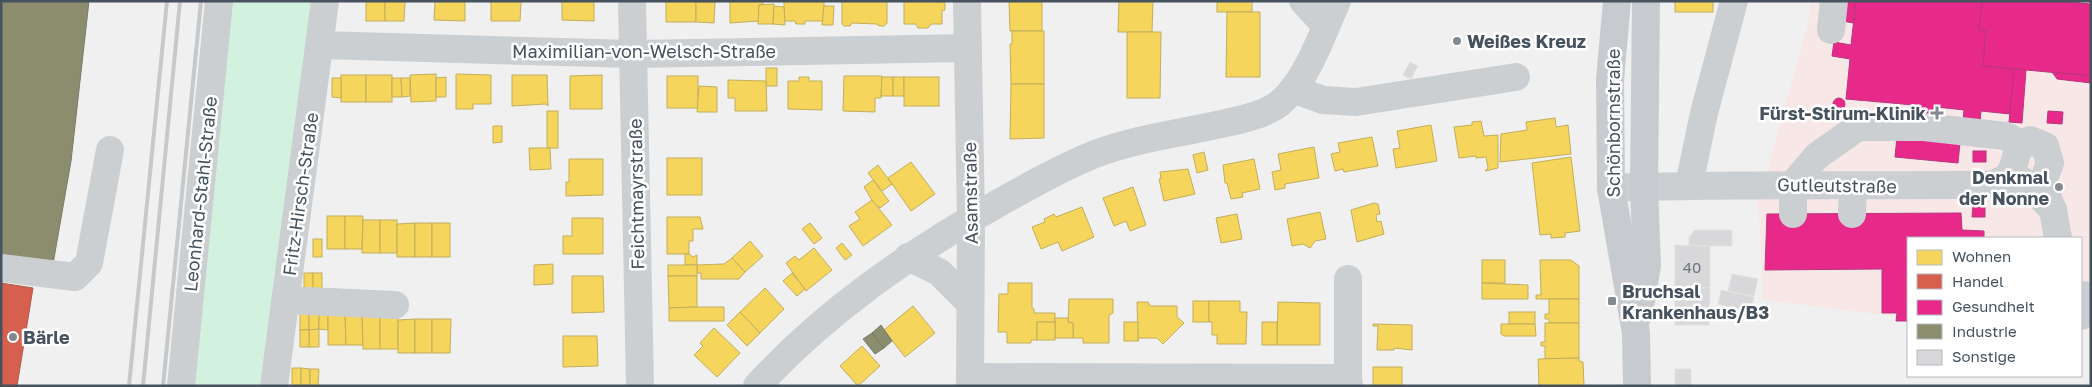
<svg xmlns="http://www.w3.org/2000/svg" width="2092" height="387" viewBox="0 0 2092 387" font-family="'Golos Text',sans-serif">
<rect width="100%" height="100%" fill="#f1f0f0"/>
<polygon fill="#f7e8e7" points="1811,1 2091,1 2091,331 2081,330 2081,238 1908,238 1908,318 1763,300 1758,203 1808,23"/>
<polygon fill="#d3f1df" points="225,1 312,1 265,386 185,386"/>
<g fill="#f6d55c" stroke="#c1ae5d">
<rect x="366" y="1" width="19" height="20"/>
<polygon points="385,1 405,1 404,21 385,21"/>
<polygon points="435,1 468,1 465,2 465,21 434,20"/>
<polygon points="491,1 521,1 520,21 491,21"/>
<polygon points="562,1 594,1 594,21 562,20"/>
<polygon points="666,1 701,1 696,2 696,22 666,22"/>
<polygon points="730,1 763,1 763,5 759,5 759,21 730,23"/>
<polygon points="784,1 824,1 824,21 805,21 805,24 796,24 795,21 784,21"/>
<polygon points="842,1 887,1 887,23 884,26 879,26 877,24 852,23 850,26 844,26 842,24"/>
<polygon points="904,1 945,2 945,10 942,11 942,24 931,24 928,28 918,28 916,24 904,24"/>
<polygon points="1009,1 1042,1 1042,31 1010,31"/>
<polygon points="1119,1 1153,1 1152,32 1118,32"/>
<rect x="1217" y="1" width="35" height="11"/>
<rect x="1675" y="1" width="38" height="11"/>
<polygon points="696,2 715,2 714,23 696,22"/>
<polygon points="774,4 773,24 758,24 759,5"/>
<polygon points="774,6 784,7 785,25 773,24"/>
<polygon points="824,6 834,6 833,25 822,25"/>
<polygon points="1227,12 1260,12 1260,77 1226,77"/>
<polygon points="1012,31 1044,31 1044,84 1011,84 1010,44 1012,44"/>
<polygon points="1127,32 1161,32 1160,98 1127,98"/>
<rect x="766" y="68" width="11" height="18"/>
<polygon points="436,74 436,101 411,102 410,75"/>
<polygon points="456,74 491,75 491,104 473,104 473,109 456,109"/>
<rect x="341" y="75" width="25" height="27"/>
<rect x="366" y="75" width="26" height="27"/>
<polygon points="512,75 547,75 548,106 546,104 512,106"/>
<polygon points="602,75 602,109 570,109 570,76"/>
<rect x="667" y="76" width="31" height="32"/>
<polygon points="844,76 882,76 881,98 875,98 875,112 843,111"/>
<polygon points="446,77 446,97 436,97 436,78"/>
<polygon points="799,77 809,77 809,81 822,81 822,110 788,109 788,81 799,81"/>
<polygon points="882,77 893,77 893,96 881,96"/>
<rect x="893" y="77" width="11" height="19"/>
<rect x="904" y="77" width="35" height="29"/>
<polygon points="332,78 341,78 341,98 332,97"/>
<polygon points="392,78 401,78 402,97 392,97"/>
<polygon points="401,78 410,78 410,96 402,97"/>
<polygon points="728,80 766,81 767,111 735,111 735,98 728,98"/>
<polygon points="1011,84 1044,84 1044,138 1010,139"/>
<polygon points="699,86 717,87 717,112 697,112"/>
<rect x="547" y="111" width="11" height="37"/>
<polygon points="1555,118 1556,127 1568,125 1571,154 1500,162 1501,134 1527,130 1526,122"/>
<polygon points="1481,121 1484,136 1498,135 1498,168 1485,171 1488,168 1486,157 1476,158 1476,156 1459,158 1454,127 1472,125 1472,122"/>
<polygon points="1431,125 1437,161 1396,168 1393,149 1400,148 1397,131"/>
<polygon points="493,126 502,126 502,142 493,143"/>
<polygon points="1372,137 1378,166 1344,172 1343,169 1335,171 1331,154 1340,152 1338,143"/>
<polygon points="1314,147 1319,178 1285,184 1285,188 1275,190 1272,172 1281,170 1278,154"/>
<polygon points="529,148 550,148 551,169 530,170"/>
<polygon points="1204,152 1208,170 1197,173 1193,155"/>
<polygon points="1571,157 1580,231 1565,233 1565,237 1551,238 1551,234 1540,235 1532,163"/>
<rect x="667" y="158" width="35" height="37"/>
<polygon points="569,159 603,159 603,195 566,196 566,182 569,182"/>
<polygon points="1254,159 1260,189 1242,193 1243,197 1231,199 1227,183 1225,183 1223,165"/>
<polygon points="911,162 935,194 911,211 888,178"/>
<polygon points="878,165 892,184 882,191 868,173"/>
<polygon points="1188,169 1195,194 1164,201 1159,179 1161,179 1160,172"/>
<polygon points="873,180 889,201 880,208 878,206 876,207 864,187"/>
<polygon points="1133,187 1146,225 1130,231 1126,221 1114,226 1103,198"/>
<polygon points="872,200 892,225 863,246 849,226 860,219 855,212"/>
<polygon points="1374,203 1378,204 1380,214 1376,215 1377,222 1381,221 1384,234 1357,242 1351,210"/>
<polygon points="1082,207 1094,237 1062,251 1058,242 1041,249 1032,227 1045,222 1044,219 1054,214 1056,217"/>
<polygon points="1320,212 1326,239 1315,241 1310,248 1303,244 1292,246 1287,219"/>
<polygon points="1237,214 1242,239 1221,243 1216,218"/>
<rect x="327" y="216" width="18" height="33"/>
<polygon points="345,216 363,216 362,249 345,249"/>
<polygon points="667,217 700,217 703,229 693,229 693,241 689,241 689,254 667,254"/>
<polygon points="572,218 603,218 603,254 563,254 563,236 572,236"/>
<polygon points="363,220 380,220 380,253 362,253"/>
<rect x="380" y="220" width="17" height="33"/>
<polygon points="415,223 415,257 397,257 397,224"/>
<rect x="415" y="223" width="17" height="34"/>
<rect x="432" y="223" width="18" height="34"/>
<polygon points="810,223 822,238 814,244 802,229"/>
<rect x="313" y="239" width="9" height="18"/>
<polygon points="750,241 763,256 745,272 732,258"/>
<polygon points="842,243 852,255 845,260 836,248"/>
<polygon points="814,248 832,270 806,291 786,263 795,256 799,260"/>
<polygon points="685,254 689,254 693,257 697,255 697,265 685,265"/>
<polygon points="732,258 745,272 739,279 701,279 701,273 697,273 697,265 724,264"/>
<rect x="1482" y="260" width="23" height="23"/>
<polygon points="1540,260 1571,260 1579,266 1579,299 1536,299 1536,295 1541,295"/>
<polygon points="553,264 553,284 534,285 534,265"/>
<rect x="668" y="265" width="29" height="11"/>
<rect x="304" y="273" width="9" height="17"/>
<rect x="313" y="273" width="9" height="17"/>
<polygon points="792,273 805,289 797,296 783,281"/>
<polygon points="572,276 603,276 604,312 572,313"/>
<polygon points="668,276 697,276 697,307 669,308"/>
<polygon points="1008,283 1032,283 1032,308 1034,309 1034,313 1055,313 1055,322 1037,322 1037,340 1031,340 1031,343 1007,343 1007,332 998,332 999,294 1008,294"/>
<polygon points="1482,283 1528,285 1528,299 1482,299"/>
<polygon points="765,288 784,309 760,333 740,312"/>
<polygon points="1069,299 1113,299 1113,313 1109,315 1109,343 1083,343 1083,338 1073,338 1073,323 1068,322"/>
<polygon points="1549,299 1579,299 1579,323 1549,323 1549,319 1545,319 1545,314 1549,314"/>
<rect x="1193" y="301" width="16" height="21"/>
<polygon points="1209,301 1240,301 1240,312 1247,312 1246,344 1217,344 1217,335 1212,335 1212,322 1209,322"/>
<polygon points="1137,302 1148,302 1150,306 1177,306 1177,317 1184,323 1163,344 1157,338 1139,338 1138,341"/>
<polygon points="1278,302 1320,303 1320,345 1277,345"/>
<polygon points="913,306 935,333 905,357 884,330"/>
<polygon points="697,307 724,307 724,321 669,321 669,308"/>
<rect x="300" y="312" width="9" height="18"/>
<polygon points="309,312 319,312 319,329 309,330"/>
<polygon points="319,312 328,312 328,330 319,329"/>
<polygon points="328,312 345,312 346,345 328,345"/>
<polygon points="345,312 362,312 363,345 346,345"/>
<polygon points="740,312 760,333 747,346 727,325"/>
<rect x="1509" y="312" width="26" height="12"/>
<polygon points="380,315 380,349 363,349 362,316"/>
<polygon points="380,315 398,316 398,349 380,349"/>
<polygon points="1055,318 1068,318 1068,322 1073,323 1073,338 1055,338"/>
<polygon points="415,319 415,353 398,353 398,320"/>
<rect x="415" y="319" width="17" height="34"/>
<polygon points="432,319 451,319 450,353 432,353"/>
<rect x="1037" y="322" width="18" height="18"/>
<rect x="1124" y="322" width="14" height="19"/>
<rect x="1262" y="322" width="15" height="23"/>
<polygon points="1545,323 1579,323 1579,358 1545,359 1545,346 1541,346 1541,342 1545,342"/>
<polygon points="1373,324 1412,325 1412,350 1394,348 1394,350 1377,350 1378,326 1373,326"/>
<polygon points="1501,324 1535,324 1536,336 1504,336 1501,334"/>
<polygon points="714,328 740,353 717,377 694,355 703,346 700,343"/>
<polygon points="319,329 319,347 309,347 309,330"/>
<rect x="300" y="330" width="9" height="17"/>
<polygon points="563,336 597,336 598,366 563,367"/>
<polygon points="862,346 880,366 858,386 840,366"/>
<polygon points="1579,358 1579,361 1583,362 1584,386 1539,386 1538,359"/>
<rect x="1373" y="367" width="29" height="19"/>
<rect x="292" y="368" width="9" height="18"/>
<polygon points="301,368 310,369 310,386 301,386"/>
<polygon points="310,369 319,369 318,386 310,386"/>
</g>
<polygon fill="#d6604d" stroke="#ab5c52" points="1,283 33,288 17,386 1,386"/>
<g fill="#e7298a" stroke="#b7367d">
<polygon points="1845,1 1856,1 1853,23 1843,21"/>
<polygon points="1856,1 1982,1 1979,30 1986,31 1983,66 2014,69 2010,114 1981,111 1980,122 1963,120 1964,110 1937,107 1935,124 1912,122 1914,105 1846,99 1850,59 1832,56 1834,42 1851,45"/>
<polygon points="1982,1 2060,1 2091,4 2091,76 1983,66 1986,31 1979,30"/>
<polygon points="2014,69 2026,70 2022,123 2009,122"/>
<polygon points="2052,72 2091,76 2091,83 2057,79"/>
<circle cx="1839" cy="104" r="6"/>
<polygon points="2048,111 2063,112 2062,124 2047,123"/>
<polygon points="1899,116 1962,122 1958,163 1895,157"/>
<rect x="1973" y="151" width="13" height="11"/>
<polygon points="1973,206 1985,206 1985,217 1972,217"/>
<polygon points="1961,213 1962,230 1984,231 1984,238 1908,238 1908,321 1896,321 1897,313 1882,313 1882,269 1765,270 1767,214"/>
</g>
<g fill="#8c8c6e" stroke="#777b69">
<polygon points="1,1 89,1 71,161 53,264 1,255"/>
<polygon points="881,325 892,341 884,348 872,333"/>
<polygon points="872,333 884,348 875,354 863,339"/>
</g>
<g fill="#d8d8da" stroke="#e2e2e3">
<polygon points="1410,62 1418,66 1411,79 1403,75"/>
<polygon points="1695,230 1732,230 1732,246 1689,246 1689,237"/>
<polygon points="1675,245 1710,246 1710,288 1675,288"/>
<polygon points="1732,274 1758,279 1754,296 1728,291"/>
<polygon points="1675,288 1710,288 1709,325 1675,325"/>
<polygon points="1721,290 1754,297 1751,312 1718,304"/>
<rect x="1675" y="369" width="16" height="17"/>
</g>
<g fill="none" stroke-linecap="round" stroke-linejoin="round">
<g stroke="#cccfd1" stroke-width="28">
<polyline points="632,1 640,386"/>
<polyline points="967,1 971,219 970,386"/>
<polyline points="1303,1 1326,26"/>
<polyline points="1831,30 1834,1"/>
<polyline points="321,45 633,54 967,48"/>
<polyline points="1293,89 1323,100 1356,102 1516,77"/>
<polyline points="1689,185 1704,113 1734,1"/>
<path d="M1992,185C1997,182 2003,180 2007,177C2019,164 2011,148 2030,140L2045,146L2050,163L2042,184H2028L2017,177"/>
<path d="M1611,188C1750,183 1889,187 2028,184L2053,210"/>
<polyline points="2046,194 2053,210 2058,238"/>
<polyline points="1793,214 1793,184 1817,156 1858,127 1924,127 2005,136 2022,144"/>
<polyline points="1852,214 1853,186"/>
<polyline points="908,257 939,272 970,303"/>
<polyline points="1,268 75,277 89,263 110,150"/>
<polyline points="1348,279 1348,378"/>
<polyline points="286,300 395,305"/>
<polyline points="2081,316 2084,295"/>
<polyline points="970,377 1348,378 1349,386"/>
<polyline points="181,386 219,1"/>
<polyline points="274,386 325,1"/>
<path d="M757,386C826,311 909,254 997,204C1029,186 1061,168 1095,154C1132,140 1173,134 1212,126C1234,121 1262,117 1280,103C1307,81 1323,32 1337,1"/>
</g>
<g stroke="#c7cbcf" stroke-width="28">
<polyline points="1617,1 1610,80 1611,188 1636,333 1637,386"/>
<polyline points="1639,314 1647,265 1644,187 1646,1"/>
</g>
<g stroke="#c6c8ca" stroke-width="4">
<polyline points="129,386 167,1"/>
<polyline points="143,386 180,1"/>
<polyline points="163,386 201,1"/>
</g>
</g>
<g fill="#828a91" stroke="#fff" stroke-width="2">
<circle cx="1457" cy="41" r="5"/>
<path d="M1934.5 105.5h5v5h5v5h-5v5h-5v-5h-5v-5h5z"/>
<circle cx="2059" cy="187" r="5"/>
<rect x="1607" y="296" width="10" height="10" rx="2.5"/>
<circle cx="13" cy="337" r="5"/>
</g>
<g text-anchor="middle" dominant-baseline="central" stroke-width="5" stroke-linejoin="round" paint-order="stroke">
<g font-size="15" fill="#6c767e">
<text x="1692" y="267">40</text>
</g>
<g font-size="18" font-weight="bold" fill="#46535e" stroke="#fff" text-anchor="start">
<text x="1467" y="41">Weißes Kreuz</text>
<text x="1926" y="113" text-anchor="end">Fürst-Stirum-Klinik</text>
<text x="2049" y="177" text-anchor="end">Denkmal<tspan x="2049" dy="21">der Nonne</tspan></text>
<text x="1622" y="291">Bruchsal<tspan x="1622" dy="21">Krankenhaus/B3</tspan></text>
<text x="23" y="337">Bärle</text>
</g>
<g font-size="18" fill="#46535e" stroke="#fff">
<text x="644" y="51">Maximilian-von-Welsch-Straße</text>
<text transform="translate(1613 123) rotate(-90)">Schönbornstraße</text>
<text transform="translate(1837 185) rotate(1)">Gutleutstraße</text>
<text transform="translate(970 193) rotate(-91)">Asamstraße</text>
<text transform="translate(200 194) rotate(-84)">Leonhard-Stahl-Straße</text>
<text transform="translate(300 194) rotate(-82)">Fritz-Hirsch-Straße</text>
<text transform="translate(636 194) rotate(-91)">Feichtmayrstraße</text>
</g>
</g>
<rect width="2092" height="387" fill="none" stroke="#46535e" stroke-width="5"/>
<rect x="1907" y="237" width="175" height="140" fill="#ffffff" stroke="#b5babf"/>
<rect x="1917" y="250" width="25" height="15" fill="#f6d55c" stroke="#b5babf"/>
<text x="1952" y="262" font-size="15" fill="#46535e">Wohnen</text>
<rect x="1917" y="274" width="25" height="15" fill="#d6604d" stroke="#b5babf"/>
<text x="1952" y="287" font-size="15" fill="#46535e">Handel</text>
<rect x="1917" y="300" width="25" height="15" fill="#e7298a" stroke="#b5babf"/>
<text x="1952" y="312" font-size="15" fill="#46535e">Gesundheit</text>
<rect x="1917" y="324" width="25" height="15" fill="#8c8c6e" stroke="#b5babf"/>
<text x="1952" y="337" font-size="15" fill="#46535e">Industrie</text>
<rect x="1917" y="350" width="25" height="15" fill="#d8d8da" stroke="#b5babf"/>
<text x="1952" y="362" font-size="15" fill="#46535e">Sonstige</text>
</svg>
